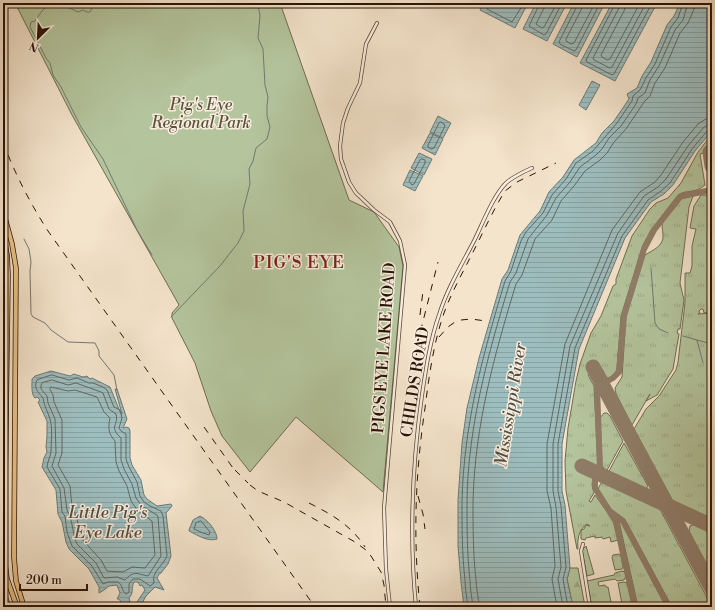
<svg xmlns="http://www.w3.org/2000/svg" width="715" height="610" viewBox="0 0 715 610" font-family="'Libre Bodoni',serif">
<defs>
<pattern id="grass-tufts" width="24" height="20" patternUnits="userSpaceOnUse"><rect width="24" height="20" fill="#b4c59d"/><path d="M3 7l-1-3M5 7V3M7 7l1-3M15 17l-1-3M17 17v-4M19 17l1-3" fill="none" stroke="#9ba886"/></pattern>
<pattern id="forest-firs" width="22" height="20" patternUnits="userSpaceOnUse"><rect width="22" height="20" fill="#b4c59d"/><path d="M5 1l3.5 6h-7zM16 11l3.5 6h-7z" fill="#9ba886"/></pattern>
<pattern id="water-rules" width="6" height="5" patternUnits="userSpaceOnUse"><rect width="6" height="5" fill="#9dbdbe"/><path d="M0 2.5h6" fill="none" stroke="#87a2a2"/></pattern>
</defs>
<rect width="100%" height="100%" fill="#f4e4cc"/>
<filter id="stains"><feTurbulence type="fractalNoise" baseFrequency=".005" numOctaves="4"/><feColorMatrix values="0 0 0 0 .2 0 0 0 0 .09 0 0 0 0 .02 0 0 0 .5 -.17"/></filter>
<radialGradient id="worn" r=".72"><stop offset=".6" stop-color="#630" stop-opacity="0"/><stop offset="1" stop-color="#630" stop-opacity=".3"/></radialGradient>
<g fill="url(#grass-tufts)" stroke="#6f6c50">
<path d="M712,134V145L706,147L708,148L709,151L700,154L705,185C695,194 687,189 678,195L651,230L643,245L621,316L617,368C616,373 612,378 607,378L602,369L597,370L594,367L591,368L592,373L588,375L594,386L598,468L584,462L580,471L593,477L592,485L594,493L589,501L591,502L595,495L613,520L618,540L611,542L610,537L603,539L602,537L595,538V536L586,538L585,540L581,539V530L584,529L586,525L590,526L587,524C579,529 577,539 578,549H577L566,491L565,461L568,428L576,381L580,364L591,333L601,316L613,286L616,284V279L632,236L650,209L656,203L668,198L681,183L698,152Z"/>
<polygon points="701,195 706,195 710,200 712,211 712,312 704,313 703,309 701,309 699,311 700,313 698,314 712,313 712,521 674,503 634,429 646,409 659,396 676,370 678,362 685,303 685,273 690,273 692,266 692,246 696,229 690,228 694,206"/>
<path d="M693,196L689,207L680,283L684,300L680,329H678L677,333L679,334L673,369L657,395L646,401L650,394L632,425L616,394L615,388L622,377L626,316L645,255C653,250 664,246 663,235C663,230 661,226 663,222L681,199Z"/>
<polygon points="604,413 607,413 610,416 623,441 606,472 604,469 602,465 600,418"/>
<polygon points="624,443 648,486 646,489 608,473"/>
<polygon points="604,482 656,506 660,509 712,607 672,607 625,520 611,509 598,489 601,483"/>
<polygon points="619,521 623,525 666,607 638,607"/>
<polygon points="695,524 712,532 712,574 689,531 690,526"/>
<polygon points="586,546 594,574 587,576 582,550"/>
<polygon points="619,554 621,556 623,567 622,569 615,570 612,557 613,555"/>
<polygon points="622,571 625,572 626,576 624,580 617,581 615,579 598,582 599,586 605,585 606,587 608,587 612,607 592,607 587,581 614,575 615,573"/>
<polygon points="624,582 627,583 632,604 624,606 622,604 618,583"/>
</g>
<polygon fill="url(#forest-firs)" stroke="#6f6c50" points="570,568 578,568 585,607 573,607 567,579"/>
<g fill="#b4c59d" stroke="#6f6c50">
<polygon points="15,3 280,3 349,200 374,212 399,247 403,266 383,492 296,417 250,472 222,436 211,411 195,363 172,318 172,313 179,305 72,115"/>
<polygon points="3,320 8,323 3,533"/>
<polygon points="3,570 7,596 12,607 3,607"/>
</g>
<g fill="url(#water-rules)" stroke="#6f7974">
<polygon points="483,3 528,3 515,28 480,10"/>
<polygon points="536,3 567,3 547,41 523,29"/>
<polygon points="574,3 605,3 577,57 553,44"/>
<polygon points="612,3 657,3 615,81 580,63"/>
<polygon points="680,3 712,3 712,131 695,151 673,185 664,194 651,202 625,238 579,349 562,444 562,491 565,505 570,568 567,579 573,607 464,607 461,582 458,546 458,500 462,443 467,408 479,358 502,279 508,270 520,235 540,211 549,192 563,177 574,160 596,143 602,133 614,121 629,99 627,94 637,88 642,76 651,62 667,25 674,16"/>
<polygon points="592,81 600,85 586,110 579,105"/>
<polygon points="438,116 451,123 443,138 430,132"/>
<polygon points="430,133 443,139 435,155 422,148"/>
<polygon points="419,153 432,159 424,175 411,168"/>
<polygon points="410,170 423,176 415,191 403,185"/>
<path d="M51,371L70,376L74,374L83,377L87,376L90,379L92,378L110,387L121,414H122L115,389H117L127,419L123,428H124L126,427L129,428L130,431V458L132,465L141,480L144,495L147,499L157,506L171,504L172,506L166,513L171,556L168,564L161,573L159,574L157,578L164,590L155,587L146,596L140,607L138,604L135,605L145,590L142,585L140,586L138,582H134C131,588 134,593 129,598L130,602L128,603L132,607H124L119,599H117L120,593L117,585L109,586L104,590L99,593V587L89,569L69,549L66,542L62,522L58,514L56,490L42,467L44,458L47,452L46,447L47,436V421L38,402L40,400L37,397L35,398C31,394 32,385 32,379L35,376Z"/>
<path d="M200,516C208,520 217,531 217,539C208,542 199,536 189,531V530L193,520Z"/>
</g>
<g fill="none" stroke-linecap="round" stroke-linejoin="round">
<g stroke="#646861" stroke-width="1">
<polyline points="487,3 487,9 512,22 524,3"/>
<polyline points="540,3 529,26 544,35 546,34 562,3"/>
<polyline points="545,3 544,8 536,24 542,28 544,27 557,3"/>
<polyline points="578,3 577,6 559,42 560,44 574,51 576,50 600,3"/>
<polyline points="583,3 582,8 566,39 566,41 571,44 574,43 595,3"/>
<polyline points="615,3 614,6 586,60 587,62 612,75 614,74 652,3"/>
<polyline points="620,3 619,8 593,58 594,60 610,68 612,67 646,3"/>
<polyline points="626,3 624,11 601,55 602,57 607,60 610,59 640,3"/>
<polygon points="441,122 444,124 445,126 434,148 431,149 428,147 428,145 439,123"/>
<polygon points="422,159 425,160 425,163 414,184 412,185 409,181 420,160"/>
<path d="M52,375L69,380L77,378L89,383H93L103,387L107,390L114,407L120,410L122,418L119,428L121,431L126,434V459L129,467L137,482L140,496L144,502L150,506L161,511L163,516L167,556C163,566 151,572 154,583L150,586L140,579H133L129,584V592L126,594C122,592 123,585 118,582H108L103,584L92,566L72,546L67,532L65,516L62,512L60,489L47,467C47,462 51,456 51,451C51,441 53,429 50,419C48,412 44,406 43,398C38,392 33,388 37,380Z"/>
<path d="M52,380L68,385L76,383L101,392L103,393L109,409L116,414C119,426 108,426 121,438V460L124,469L132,484L136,498L142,506L157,515L158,517L161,556L148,576C137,574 134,570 125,580L117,577L104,578L96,563L77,544L75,539L71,520L67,510L64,488L52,466L56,453L55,419L48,403L47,396L41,389V385L42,383Z"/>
<path d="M51,387L68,391L75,390L97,397L104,412L110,418C108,428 108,433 115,441L116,462L119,471L127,486L131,501L138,511L152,521L155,555L145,568L132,567L123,572L107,571L101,560L80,537L77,518L72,507L70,486L58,465L62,453V420L54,402L53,395L50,389Z"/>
<polygon points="201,521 210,532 209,535 203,533 194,529 196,523"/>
<path d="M468,607C467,598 465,589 465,580C462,554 462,527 462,501C464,423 483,354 505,281L511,271L521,241L526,232L543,213L552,195L566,179L576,163L593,151L617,123L632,101L633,96L640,90L646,78L655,64L671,27L678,18L683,3"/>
<path d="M473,607C472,598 470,589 470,580C467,554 467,527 467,501C468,426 488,354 510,282L516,273L528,239L547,215L556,198L570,182L580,167L596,155L602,149L609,138L621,126L636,104L638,98L645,93L650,80L659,66L675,30L683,20L688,3"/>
<path d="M479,607C479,598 476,589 476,580C473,554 473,527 473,501C475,425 494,356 516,284L522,275L535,239L552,220L561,201L574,186L585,171L600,160L607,153L614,142L626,129L644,102L650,96L655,83L665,68L680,33L688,23L694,9L695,3"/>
<polyline points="557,607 552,579 555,566 551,508 547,491 547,444 565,344 612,230 640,192 655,182 661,175 683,142 699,123 706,119 712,118"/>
<polyline points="563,607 558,579 561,567 556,507 553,491 553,444 570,346 618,233 644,196 658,187 666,179 688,146 704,127 708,125 712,124"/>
<polyline points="568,607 563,579 566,567 561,506 558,491 558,444 575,348 622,236 648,200 661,191 670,183 692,149 708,130 712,129"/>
</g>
<g stroke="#6f7974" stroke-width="1">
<path d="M98,3L93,6L90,12H87L83,10L78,12C68,7 55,0 45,8C41,11 38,17 35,21L31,22L30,27L46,58L50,63L53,75L61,87L81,127L103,159L137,230L152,255"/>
<polyline points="24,239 29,249 31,262 30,271 31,314 33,317 45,323 51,330 68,342 95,343 99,351 99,356 114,375 117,390"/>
<polyline points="651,268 655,323 659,329 668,333"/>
<polyline points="171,317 220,266 238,243 244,231 243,211 250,184 249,169 253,161 256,148 267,139 270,127 267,116 267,106 268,97 265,85 263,49 258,38 260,16 258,4 257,3"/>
<polyline points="683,336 697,340 703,363"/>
<polyline points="697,340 712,344"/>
</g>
<g stroke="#8f7c68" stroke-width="6">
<polyline points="612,513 623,521 669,607"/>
<polyline points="635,607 616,522 595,488 595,480 600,469 597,387 613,378 619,372 624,316 644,249 654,230 681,196 712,190"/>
</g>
<g stroke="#8f7c68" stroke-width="15">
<polyline points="710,152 712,166"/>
<polyline points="593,367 712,589"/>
<polyline points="582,466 712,526"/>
</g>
<g stroke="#5c4736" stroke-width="4">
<g id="minor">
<polyline points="377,23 366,44 360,83 348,108 343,123 340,146 341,159 349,182 356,193 374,210 390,222 400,241 405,265 384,508 386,569 390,607"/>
<polyline points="583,544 581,551 590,607"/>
<path d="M416,607C409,536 412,466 422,395C426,368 430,341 439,315C447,289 461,266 474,241C482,225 493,196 506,183C514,176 523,172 532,168"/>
</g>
</g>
<g stroke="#2a1304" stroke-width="5.5">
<g id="highway">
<polyline points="3,211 12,244 16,268 14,557 16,581 24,607"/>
<polyline points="3,234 7,255 8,275 4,557 7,579 17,607"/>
</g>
</g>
<use href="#minor" stroke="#f8edde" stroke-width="2.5"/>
<use href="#highway" stroke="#eac286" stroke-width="4"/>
<g stroke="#2a1304" stroke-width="1" stroke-dasharray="7 7" stroke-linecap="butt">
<path d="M3,142C15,174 30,203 48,231L315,607"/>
<polyline points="420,315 423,291"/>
<polyline points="461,320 471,319 486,321"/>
<polyline points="439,337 448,327 455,322"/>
<polyline points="417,345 438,262"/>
<polyline points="415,369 418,339"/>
<polyline points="204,427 233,468"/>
<polyline points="235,470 248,483"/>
<polyline points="250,485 258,491 284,502 355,542 366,550 371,556 381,572 384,585 386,607"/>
<polyline points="418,496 423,514 425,529"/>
<path d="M309,503C331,514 351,525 365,547"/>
<path d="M420,607C413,538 415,476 425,408C429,377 433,346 443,316C450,295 461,276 471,256C482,235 492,212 505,191L517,182L556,163"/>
</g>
</g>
<g text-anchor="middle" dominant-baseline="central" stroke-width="3" stroke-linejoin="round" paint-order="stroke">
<g font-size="16" font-style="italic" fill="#5a513a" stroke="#f8edde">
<text x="201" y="105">Pig's Eye<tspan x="201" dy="18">Regional Park</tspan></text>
</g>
<g font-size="16" fill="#2a1304" stroke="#f8edde">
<text transform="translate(384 348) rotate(-86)">PIGS EYE LAKE ROAD</text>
<text transform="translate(415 382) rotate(-81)">CHILDS ROAD</text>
</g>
<g font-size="17" letter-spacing="1" fill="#7a1f14" stroke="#f8edde">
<text x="299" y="263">PIG'S EYE</text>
</g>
<g font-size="17" font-style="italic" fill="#524e45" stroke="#f8edde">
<text transform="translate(511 405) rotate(-81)">Mississippi River</text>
<text x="108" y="513">Little Pig's<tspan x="108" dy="20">Eye Lake</tspan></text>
</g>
</g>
<rect width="715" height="610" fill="none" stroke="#f4e4cc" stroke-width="16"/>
<rect x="4" y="4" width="707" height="602" fill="none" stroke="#2a1304" stroke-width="2"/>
<rect x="8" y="8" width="699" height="594" fill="none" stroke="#2a1304"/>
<g transform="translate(38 38) rotate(204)" stroke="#f8edde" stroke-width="3" paint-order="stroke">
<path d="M0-3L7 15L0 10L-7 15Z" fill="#2a1304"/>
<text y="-6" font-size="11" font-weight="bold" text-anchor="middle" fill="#2a1304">N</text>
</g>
<path d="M20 584v6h67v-6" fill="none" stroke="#2a1304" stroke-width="2"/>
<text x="26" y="584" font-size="12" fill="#2a1304" stroke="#f8edde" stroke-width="3" paint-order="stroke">200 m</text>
<rect width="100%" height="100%" filter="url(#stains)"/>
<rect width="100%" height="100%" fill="url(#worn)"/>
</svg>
